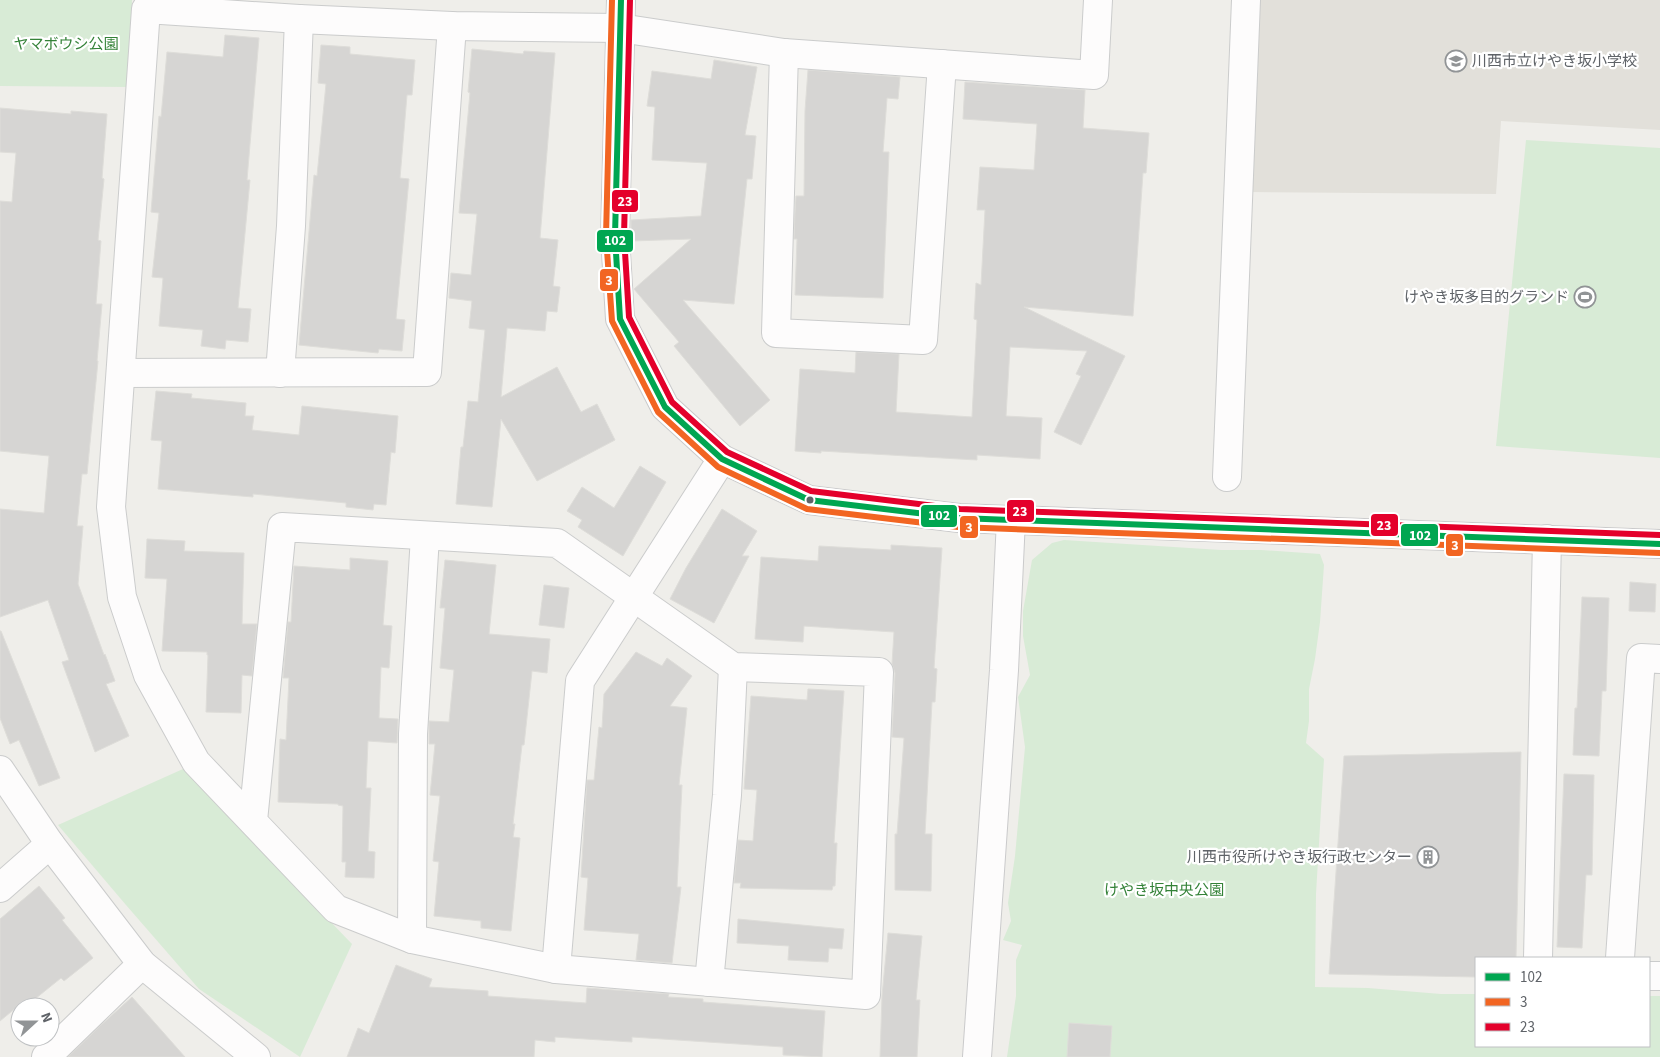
<svg xmlns="http://www.w3.org/2000/svg" width="1660" height="1057" viewBox="0 0 1660 1057" font-family="'Source Sans 3','Noto Sans JP',sans-serif">
<rect width="100%" height="100%" fill="#efeeea"/>
<polygon fill="#e2e0da" points="1253,0 1660,0 1660,130 1501,121 1496,194 1251,192"/>
<g fill="#d8ebd6">
<polygon points="0,0 132,0 130,87 0,86"/>
<polygon points="1526,140 1660,148 1660,458 1496,446"/>
<polygon points="1064,540 1221,550 1261,550 1320,554 1324,565 1320,622 1315,659 1309,689 1309,721 1306,743 1324,759 1316,894 1315,987 1368,988 1441,994 1476,994 1476,1046 1649,1046 1649,996 1660,996 1660,1057 1007,1057 1016,996 1016,960 1022,945 1003,940 1011,921 1008,903 1015,856 1025,747 1018,697 1030,675 1023,636 1023,611 1032,560 1052,543"/>
<polygon points="183,769 352,944 300,1057 199,989 126,905 58,825"/>
</g>
<g fill="#d6d5d3" stroke="#deddd9">
<polygon points="225,35 259,38 247,180 250,180 238,308 251,309 248,342 226,340 225,349 201,346 203,330 159,326 163,278 152,277 159,213 151,212 159,116 161,117 167,52 223,57"/>
<polygon points="321,45 350,47 350,54 415,60 412,95 407,95 400,178 409,179 396,319 405,320 402,351 379,349 378,353 299,345 314,175 317,176 326,84 318,83"/>
<polygon points="472,49 523,54 524,51 555,53 540,238 558,240 553,286 560,287 557,312 547,311 545,331 507,328 501,397 557,367 581,412 597,404 615,440 537,481 501,419 492,507 456,504 461,447 463,447 468,401 478,402 485,330 469,328 472,301 449,298 451,273 471,275 477,214 459,213 470,93 468,92"/>
<polygon points="714,60 757,67 745,135 756,136 752,179 747,179 734,304 683,300 770,400 740,426 674,346 679,342 634,289 691,239 631,241 631,220 701,216 707,163 652,160 655,107 647,106 652,71 711,79"/>
<polygon points="808,70 900,77 898,99 887,98 883,152 889,152 883,298 795,295 797,239 794,239 795,213 796,196 804,196 805,111"/>
<polygon points="965,82 1085,90 1083,128 1149,133 1146,173 1143,173 1133,316 1024,307 1125,356 1081,445 1054,432 1081,376 1076,374 1087,351 1010,347 1006,416 1042,418 1040,459 977,455 977,460 821,451 821,453 795,451 800,369 855,373 856,352 899,354 896,412 972,417 977,320 974,319 976,283 981,285 985,210 977,210 980,167 1034,170 1037,124 963,119"/>
<polygon points="0,108 71,114 71,111 107,114 102,178 104,179 98,240 101,241 96,304 102,304 97,361 98,361 87,474 82,474 77,526 83,526 78,584 104,655 105,654 115,681 106,684 129,736 95,752 62,662 69,660 48,600 0,617 0,509 44,513 49,456 0,451 0,201 12,202 16,153 0,152"/>
<polygon points="156,391 192,394 191,398 246,403 245,416 254,416 252,430 299,435 302,406 398,416 395,453 391,452 386,505 374,504 373,510 346,507 346,503 253,494 253,497 158,489 162,441 151,440"/>
<polygon points="640,466 666,482 623,556 578,527 582,520 567,511 582,487 614,508"/>
<polygon points="722,509 757,531 742,556 749,556 714,623 670,599 686,568"/>
<polygon points="147,539 185,541 184,551 244,553 242,624 257,624 252,676 242,675 241,713 206,712 208,655 207,655 207,652 162,651 167,579 145,578"/>
<polygon points="891,545 942,548 934,668 937,669 935,702 932,702 925,834 932,834 931,891 895,890 895,834 897,834 904,738 892,737 895,673 892,664 894,632 804,626 803,642 755,639 761,557 818,561 819,546 891,550"/>
<polygon points="350,558 388,561 383,625 392,626 389,668 381,667 379,718 398,719 397,743 368,741 366,788 371,788 368,851 375,852 374,878 345,877 346,862 342,862 343,806 338,805 338,804 278,802 280,739 286,740 289,678 283,678 288,622 291,622 294,566 350,570"/>
<polygon points="445,560 496,565 489,634 550,639 547,673 532,671 524,745 522,745 513,824 515,824 513,837 520,838 511,931 481,928 481,921 434,916 439,862 433,861 440,796 430,795 435,744 429,744 429,721 449,722 454,670 440,668 445,608 440,608"/>
<polygon points="1630,582 1656,584 1655,612 1629,611"/>
<polygon points="544,585 569,588 564,628 539,625"/>
<polygon points="1582,597 1609,598 1606,691 1602,691 1599,756 1573,755 1575,708 1577,708"/>
<polygon points="0,631 1,631 60,778 39,786 19,740 10,744 0,718"/>
<polygon points="636,652 662,666 667,658 692,676 670,706 687,708 679,785 682,785 677,887 681,887 672,963 636,960 639,934 584,930 588,878 581,877 587,780 594,780 599,727 602,728 604,694"/>
<polygon points="808,689 844,691 834,843 837,843 835,886 833,886 832,890 740,888 741,883 734,883 738,840 753,841 757,790 744,789 751,696 807,700"/>
<polygon points="1521,752 1516,958 1476,958 1476,977 1329,974 1344,756"/>
<polygon points="1564,774 1594,775 1592,875 1586,875 1582,948 1557,947"/>
<polygon points="39,886 65,918 62,920 93,958 64,981 61,978 25,1007 17,1007 0,1021 0,919"/>
<polygon points="738,919 844,929 842,949 829,948 828,962 788,960 789,946 737,943"/>
<polygon points="888,933 922,936 916,1000 920,1000 917,1057 880,1057 882,996"/>
<polygon points="396,965 432,979 429,987 488,991 488,996 586,1003 587,988 669,994 668,997 703,999 703,1002 825,1011 822,1057 783,1055 783,1047 632,1037 632,1042 555,1037 555,1042 535,1040 534,1057 347,1057 358,1028 369,1033"/>
<polygon points="132,997 185,1057 68,1057 100,1026"/>
<polygon points="1069,1023 1112,1026 1110,1057 1067,1057"/>
</g>
<g fill="none" stroke-linecap="round" stroke-linejoin="round">
<g stroke="#cbcccc" stroke-width="30">
<g id="street">
<polyline points="784,53 776,333 923,340 942,64"/>
<polyline points="121,373 427,372 452,26"/>
<polyline points="280,373 291,226 299,19"/>
<polyline points="1227,477 1246,0"/>
<polyline points="0,770 50,844 142,964 256,1057"/>
<polyline points="253,821 282,527 557,543 733,667 879,672 866,995 556,969 412,939 336,909 196,762 148,675 122,597 111,507 146,9 299,19 452,26 620,28 784,53 1094,75 1098,0"/>
<polyline points="0,888 50,844"/>
<polyline points="412,939 413,734 425,536"/>
<polyline points="1538,958 1547,539"/>
<polyline points="1620,958 1641,658 1660,659"/>
<polyline points="556,969 580,681 722,459"/>
<polyline points="1649,976 1660,976"/>
<polyline points="709,982 727,795 733,667"/>
<polyline points="46,1057 142,964"/>
</g>
</g>
<g stroke="#cacacb" stroke-width="30">
<g id="secondary">
<polyline points="621,0 615,236 620,319 665,407 722,459 809,500 959,518 1660,544"/>
<polyline points="977,1057 1004,670 1011,519"/>
</g>
</g>
<use href="#street" stroke="#fdfcfc" stroke-width="28"/>
<use href="#secondary" stroke="#fdfcfc" stroke-width="28"/>
<g stroke="#fff" stroke-width="10">
<polyline id="bus-1" points="621,0 615,236 620,319 665,407 722,459 809,500 959,518 1660,544"/>
</g>
<g stroke="#fff" stroke-width="10">
<polyline id="bus-2" points="612,0 606,236 612,321 658,412 718,467 807,509 958,527 1660,553"/>
</g>
<g stroke="#fff" stroke-width="10">
<polyline id="bus-3" points="630,0 624,236 629,317 672,402 727,452 811,491 960,509 1660,535"/>
</g>
<use href="#bus-1" stroke="#00a651" stroke-width="6"/>
<use href="#bus-2" stroke="#f26522" stroke-width="6"/>
<use href="#bus-3" stroke="#e4002b" stroke-width="6"/>
</g>
<defs>
<g id="school-ring" transform="scale(1.125)"><circle r="9.5" fill="#fff" stroke="#919496" stroke-width="1.5"/><path d="M0-5L7-2L0 1L-7-2ZM-4 1L0 2.5L4 1V4Q0 6-4 4Z" fill="#919496"/></g>
<g id="stadium-ring" transform="scale(1.125)"><circle r="9.5" fill="#fff" stroke="#919496" stroke-width="1.5"/><path d="M0-5a6.5 5 0 1 0 0 10a6.5 5 0 1 0 0-10ZM-3.5-1.8h7v3.6h-7Z" fill="#919496"/></g>
<g id="building-ring" transform="scale(1.125)"><circle r="9.5" fill="#fff" stroke="#919496" stroke-width="1.5"/><path d="M-4-6H4V6H1V3H-1V6H-4ZM-2.5-4.3h1.7v1.8h-1.7ZM.8-4.3h1.7v1.8H.8ZM-2.5-1h1.7V.8h-1.7ZM.8-1h1.7V.8H.8Z" fill="#919496"/></g>
</defs>
<g fill-rule="evenodd">
<use href="#school-ring" x="1456" y="61"/>
<use href="#stadium-ring" x="1585" y="297"/>
<use href="#building-ring" x="1428" y="857"/>
</g>
<circle fill="#5f6368" stroke="#fff" stroke-width="2" cx="810" cy="500" r="4.5"/>
<g text-anchor="middle" dominant-baseline="central" stroke-width="4.5" stroke-linejoin="round" paint-order="stroke">
<g font-size="15" fill="#348238" stroke="#fff">
<text x="66" y="44">ヤマボウシ公園</text>
<text x="1164" y="890">けやき坂中央公園</text>
</g>
<g font-size="15" fill="#5f6368" stroke="#fff" text-anchor="end">
<text x="1472" y="61" text-anchor="start">川西市立けやき坂小学校</text>
<text x="1569" y="297">けやき坂多目的グランド</text>
<text x="1412" y="857">川西市役所けやき坂行政センター</text>
</g>
</g>
<g stroke="#fff" stroke-width="2">
<rect x="611" y="189" width="28" height="24" rx="5" fill="#e4002b"/>
<rect x="596" y="229" width="38" height="24" rx="5" fill="#00a651"/>
<rect x="599" y="268" width="20" height="24" rx="5" fill="#f26522"/>
<rect x="1006" y="499" width="29" height="24" rx="5" fill="#e4002b"/>
<rect x="920" y="504" width="38" height="24" rx="5" fill="#00a651"/>
<rect x="1370" y="513" width="29" height="24" rx="5" fill="#e4002b"/>
<rect x="959" y="515" width="20" height="24" rx="5" fill="#f26522"/>
<rect x="1400" y="523" width="39" height="24" rx="5" fill="#00a651"/>
<rect x="1445" y="533" width="19" height="24" rx="5" fill="#f26522"/>
</g>
<g font-size="14" text-anchor="middle" font-weight="bold" fill="#fff">
<text x="625" y="206">23</text>
<text x="615" y="245">102</text>
<text x="609" y="285">3</text>
<text x="1020" y="516">23</text>
<text x="939" y="520">102</text>
<text x="1384" y="530">23</text>
<text x="969" y="532">3</text>
<text x="1420" y="540">102</text>
<text x="1455" y="550">3</text>
</g>
<rect x="1475" y="957" width="175" height="90" fill="#ffffff" stroke="#bfc1c3"/>
<rect x="1485" y="973" width="25" height="8" fill="#00a651" stroke="#bfc1c3"/>
<text x="1520" y="982" font-size="15" fill="#5f6368">102</text>
<rect x="1485" y="998" width="25" height="8" fill="#f26522" stroke="#bfc1c3"/>
<text x="1520" y="1007" font-size="15" fill="#5f6368">3</text>
<rect x="1485" y="1023" width="25" height="8" fill="#e4002b" stroke="#bfc1c3"/>
<text x="1520" y="1032" font-size="15" fill="#5f6368">23</text>
<g transform="translate(35 1022) rotate(69)"><circle r="24" fill="#ffffff" stroke="#bfc1c3"/>
<path d="M0-4L9 19L0 12L-9 19Z" fill="#919496"/>
<text y="-8" font-size="14" font-weight="bold" text-anchor="middle" fill="#5f6368">N</text>
</g>
</svg>
